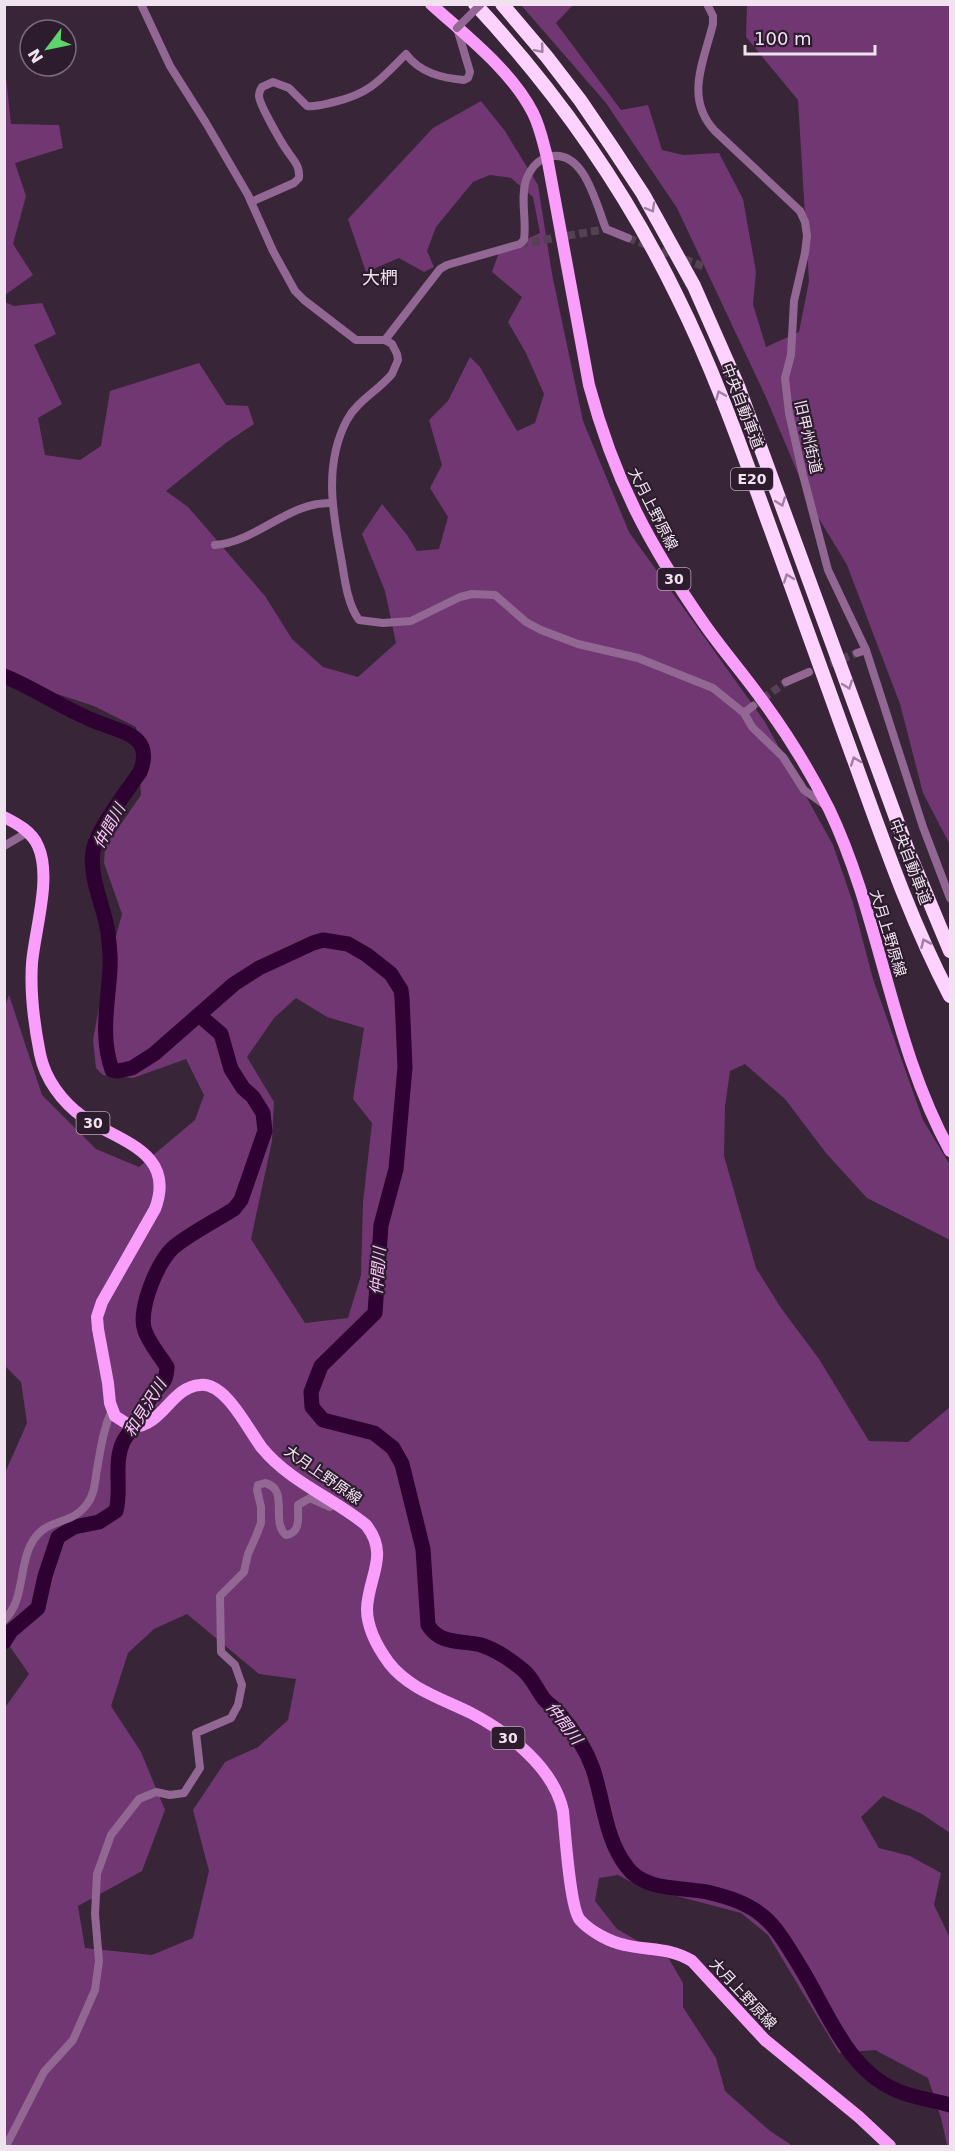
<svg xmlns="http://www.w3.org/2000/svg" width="955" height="2151" viewBox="0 0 955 2151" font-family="'DejaVu Sans','Noto Sans JP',sans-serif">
<rect width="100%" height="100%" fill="#382538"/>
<g fill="#703772" fill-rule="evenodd">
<polygon points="521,5 573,5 556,23 621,110 648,105 662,150 683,155 719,153 743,199 756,272 753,304 766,347 799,332 809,281 798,100 746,37 747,5 950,5 950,845 923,793 900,704 847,565 812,507 765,395 677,208 606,103"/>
<polygon points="4,59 11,124 59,125 63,148 15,163 26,196 13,244 33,275 5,295"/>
<path d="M481,101L505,131L538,185L552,274L583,421L629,532L765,722L833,845L853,903L873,979L923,1120L950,1165V1240L867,1198L826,1153L785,1099L745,1064L730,1071L725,1106L724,1156L756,1268L781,1308L819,1359L869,1441L908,1442L950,1407V1833L922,1814L883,1796L861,1817L879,1848L910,1856L941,1873L934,1905L950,1938V2146L947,2145L941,2118L928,2078L875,2050L839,2053L768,1935L741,1913L639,1886L618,1875L599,1878L595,1901L617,1929L669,1959L683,1983V2007L716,2058L725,2091L770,2131L793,2146H5L4,1709L29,1674L4,1638L5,1473L27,1423L21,1382L4,1365V1009L9,995L42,1095L96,1149L139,1167L195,1120L204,1095L186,1059L133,1078L103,1075L96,1068L93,1040L104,980L122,914L104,863L105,847L141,795L136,727L94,706L11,679L5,672V302L14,306L42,303L56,334L34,345L62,404L38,418L45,455L80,460L101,446L110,391L199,363L226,405L248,406L254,424L227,442L166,491L188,507L265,596L292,639L323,667L358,677L396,643L385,591L362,534L382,504L407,535L417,551L439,549L448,517L430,488L442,465L429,420L448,401L470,357L480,367L517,431L535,423L544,394L526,353L508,322L522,297L492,272L499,252L540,233L533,197L511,178L490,175L473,182L436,227L427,251L434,267L424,272L399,258L366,272L348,219L433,128ZM296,998L327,1017L364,1028L353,1099L372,1123L363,1202L361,1275L348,1318L305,1323L251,1239L272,1141L274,1102L247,1057L274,1018ZM187,1614L259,1674L296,1679L288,1720L258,1747L225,1762L193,1810L209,1871L193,1938L152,1955L85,1948L78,1906L142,1871L165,1810L141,1752L111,1706L128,1653L154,1629Z"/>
</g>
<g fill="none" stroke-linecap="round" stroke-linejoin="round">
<g stroke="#2f0032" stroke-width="15">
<path d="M4,676C39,690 69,713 105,725C115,729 131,733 138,741C146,749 144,763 140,772C127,791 97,829 93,851C89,879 104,906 108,932C109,944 111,957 110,969C108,1004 100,1036 112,1070L118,1071L132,1068L154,1054L234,984L259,968L313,943L323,940L348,944L367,955L391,974L401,990L402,998L405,1067L396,1169L381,1225L375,1313L321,1366L311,1392L312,1407L323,1420L374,1433L393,1448L402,1464L423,1549L428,1625C440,1645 461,1640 481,1645C497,1650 511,1660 523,1670C532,1677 537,1690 544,1699C548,1704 554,1707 558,1712C572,1728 586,1749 593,1769C604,1802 605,1839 627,1867C644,1891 681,1887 707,1892C728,1897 748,1903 764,1917C779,1930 789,1949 799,1965C827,2009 846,2070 898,2091C914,2098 933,2100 950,2105"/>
<path d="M4,1642L11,1631L38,1608L45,1576L58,1537L74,1527L99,1522L116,1511C122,1489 113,1464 123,1442C128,1432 137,1425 142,1415C146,1409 148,1400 153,1394C162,1382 166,1384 167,1367C160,1355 150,1345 145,1331C137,1311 158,1259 175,1246C193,1232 215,1221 234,1209L241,1200L265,1131L263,1113L253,1097L243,1088L231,1069L221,1034L199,1015"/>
</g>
<g stroke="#544253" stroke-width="8" stroke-dasharray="8 4" stroke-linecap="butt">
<polyline points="628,238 705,267"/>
<polyline points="520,244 606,229"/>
<polyline points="819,668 857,653"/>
<polyline points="753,706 786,682"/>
</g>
<g stroke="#936793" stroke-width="8">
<path d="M141,4L170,66L206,123L248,195L273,251L295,291L304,300L356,340H385L392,344L397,354L398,360L392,374C379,390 357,401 347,420C323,465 333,515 342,563C345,582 348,605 359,620L383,623L411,621L460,597L472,594L495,595L526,622L541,630L578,644L638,658L713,688L744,713L752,727L783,757L804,790L825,805"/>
<path d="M707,4L713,16V24C704,61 684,98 715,131L800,211L805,222L807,236L805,253L794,301L791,355L785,378L789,413L803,475L828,570L866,650L923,827L950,898"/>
<path d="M251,202L294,183L299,178C300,166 294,161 288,152C282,144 259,104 259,96C259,92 260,90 262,87L273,82L289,88L307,106C316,107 325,104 334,102C370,94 381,79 406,54C420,73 442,78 464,80L468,78L470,72L457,28"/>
<path d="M385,340L440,269L447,265L520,244L524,240C527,220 520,199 526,180C530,170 537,160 548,157C584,147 596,204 606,229L628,238"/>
<path d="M215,545C257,542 289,501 332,503"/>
<polyline points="857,653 866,650"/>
<polyline points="786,682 809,672"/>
<polyline points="744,713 753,706"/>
<polyline points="4,846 28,832"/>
<path d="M4,1620C24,1602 19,1569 30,1546C45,1515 70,1528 87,1504C95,1494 95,1480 97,1469C101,1448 103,1429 112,1410"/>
<path d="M6,2146L44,2072L73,2040L95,1990L99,1961L95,1914L97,1874L111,1835L139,1799L156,1792L170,1795L184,1793L200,1768L196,1733L231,1718L238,1705L242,1685L235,1665L221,1652L220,1596L244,1572L248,1554L256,1536L261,1523V1507L257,1490L258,1485L265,1483C290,1489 270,1522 286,1535C301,1533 298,1517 298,1505L310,1498L330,1507L336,1504"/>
</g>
<g stroke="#f99efb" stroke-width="12">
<path d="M431,4C466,36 511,70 533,113C540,127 543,142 547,157L589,385C614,479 649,545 705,625C724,652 746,677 765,704C789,737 811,773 829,809C881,918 891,1044 950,1151"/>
<path d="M4,817C18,824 32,832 38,846C52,877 35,929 32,963C30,993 34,1024 40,1054C45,1079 62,1102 83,1117C117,1141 177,1151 155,1209L102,1302L97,1317L98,1329L108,1383L110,1403L115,1416L132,1427C163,1426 171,1387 200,1385C226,1382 248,1430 262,1448C290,1482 333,1498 366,1525C390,1555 368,1577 367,1609C367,1628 378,1648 389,1663C409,1689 443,1699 471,1713C509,1733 554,1768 563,1811C565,1831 570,1909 580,1920C591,1932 610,1942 625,1945C649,1951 669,1947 692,1961L765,2040L859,2117L890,2146"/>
</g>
<g stroke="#fdd2fe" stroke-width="14">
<path d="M475,4C556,91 625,189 677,296C711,364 737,436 763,508C790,584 818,661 846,738C878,825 907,914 950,996"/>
<polyline points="502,4 547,57 580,100 612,147 643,194 694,286 738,386 907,848 950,951"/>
</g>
<polyline stroke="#936793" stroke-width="8" points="457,28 481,4"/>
</g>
<defs><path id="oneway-chevron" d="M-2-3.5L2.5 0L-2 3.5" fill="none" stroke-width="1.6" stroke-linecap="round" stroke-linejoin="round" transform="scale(1.5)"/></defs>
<g stroke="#9f80a0">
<use href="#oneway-chevron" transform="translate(540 49) rotate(50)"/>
<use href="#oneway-chevron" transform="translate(651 208) rotate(60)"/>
<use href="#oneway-chevron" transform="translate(720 395) rotate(-112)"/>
<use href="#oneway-chevron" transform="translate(781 502) rotate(70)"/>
<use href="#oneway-chevron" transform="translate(788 578) rotate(-110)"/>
<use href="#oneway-chevron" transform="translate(848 685) rotate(70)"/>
<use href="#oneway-chevron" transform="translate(855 761) rotate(-110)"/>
<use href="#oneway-chevron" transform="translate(925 943) rotate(-114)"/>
</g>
<g text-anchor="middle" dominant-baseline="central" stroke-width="4.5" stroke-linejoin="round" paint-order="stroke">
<g fill="#2d1c2e" stroke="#b6a7b5" stroke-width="1.5">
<rect x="731" y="468" width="42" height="22" rx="4.5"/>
<rect x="657.5" y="568" width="33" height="22" rx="4.5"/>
<rect x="76.5" y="1112" width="33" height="22" rx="4.5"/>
<rect x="491.5" y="1727" width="33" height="22" rx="4.5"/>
</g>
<g font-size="14" font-weight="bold" fill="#f0e3ef">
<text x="752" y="479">E20</text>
<text x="674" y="579">30</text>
<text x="93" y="1123">30</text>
<text x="508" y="1738">30</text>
</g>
<g font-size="15" fill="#f0e3ef" stroke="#2d1c2e">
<text transform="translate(742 406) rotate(69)">中央自動車道</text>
<text transform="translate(808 437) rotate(77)">旧甲州街道</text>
<text transform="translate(653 509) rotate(63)">大月上野原線</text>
<text transform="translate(910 862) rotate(69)">中央自動車道</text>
<text transform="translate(888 933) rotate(73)">大月上野原線</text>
<text transform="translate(323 1475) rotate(35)">大月上野原線</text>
<text transform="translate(743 1994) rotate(47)">大月上野原線</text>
</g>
<g font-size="16" font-style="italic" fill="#fdc6fd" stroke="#2d1c2e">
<text transform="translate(109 826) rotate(-61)">仲間川</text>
<text transform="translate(378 1271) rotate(-86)">仲間川</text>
<text transform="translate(145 1408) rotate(-58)">和見沢川</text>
<text transform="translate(564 1723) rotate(53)">仲間川</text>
</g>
<g font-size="18" fill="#f0e3ef" stroke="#2d1c2e">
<text x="380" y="277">大椚</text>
</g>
</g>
<rect width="955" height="2151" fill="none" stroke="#f0e3ef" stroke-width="12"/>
<g transform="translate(48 48) rotate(238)"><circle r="28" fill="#2d1c2e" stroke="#7b6c7b" stroke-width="1.5"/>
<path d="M0-4.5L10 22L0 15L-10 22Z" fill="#5dd56c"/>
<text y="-9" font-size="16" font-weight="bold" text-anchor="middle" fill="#f0e3ef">N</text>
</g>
<path d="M745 45v9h130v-9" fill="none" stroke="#f0e3ef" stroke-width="3"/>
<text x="754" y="45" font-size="18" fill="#f0e3ef" stroke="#2d1c2e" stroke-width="4.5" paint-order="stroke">100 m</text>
</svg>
